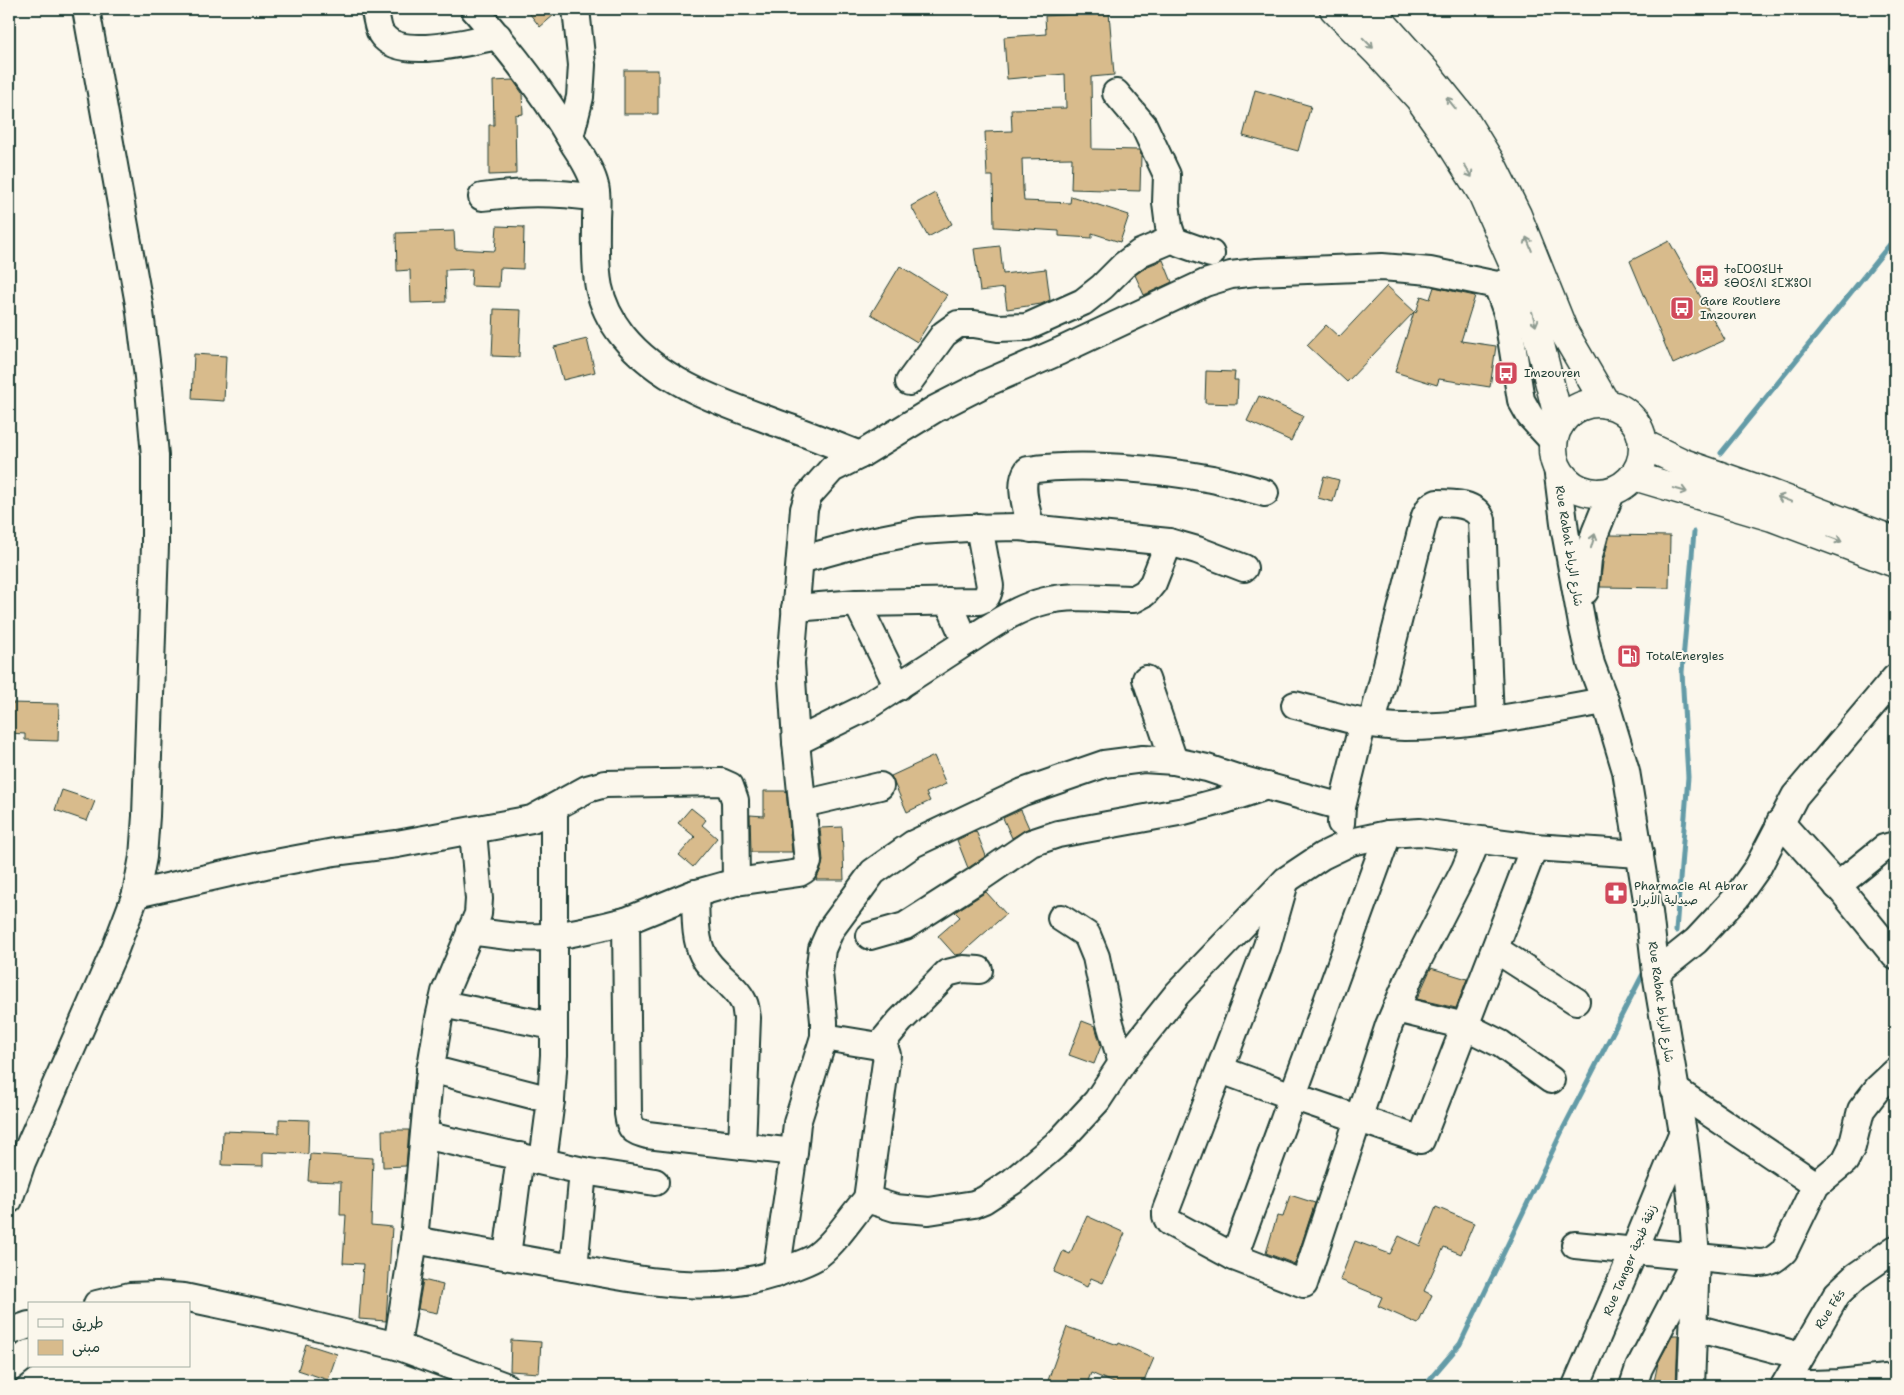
<svg xmlns="http://www.w3.org/2000/svg" width="1904" height="1395" viewBox="0 0 1904 1395" font-family="'Shantell Sans','Playpen Sans Arabic','Noto Sans Tifinagh',sans-serif">
<rect width="100%" height="100%" fill="#fbf7ec"/>
<filter id="ink" filterUnits="userSpaceOnUse"><feTurbulence type="fractalNoise" baseFrequency=".02" numOctaves="2"/><feDisplacementMap in="SourceGraphic" scale="10" xChannelSelector="R" yChannelSelector="G"/><feConvolveMatrix kernelMatrix="1 2 1 2 8 2 1 2 1" color-interpolation-filters="sRGB"/></filter>
<g filter="url(#ink)">
<g fill="none" stroke-linecap="round" stroke-linejoin="round">
<g stroke="#649ba7" stroke-width="5">
<polyline points="1721,453 1895,238"/>
<polyline points="1676,931 1688,777 1682,672 1694,532"/>
<polyline points="1424,1386 1460,1344 1563,1129 1645,970"/>
</g>
</g>
<g fill="#d8bb8c" stroke="#1f3d34">
<polygon points="526,9 561,9 540,27"/>
<polygon points="1109,12 1114,75 1091,77 1092,149 1139,150 1141,155 1140,191 1071,189 1072,158 1022,159 1023,189 1024,201 1070,203 1071,196 1129,215 1120,242 1092,233 1092,238 1059,236 1059,231 994,227 993,176 987,176 985,132 1012,131 1011,109 1066,108 1065,74 1007,79 1004,37 1046,34 1045,16"/>
<rect x="624" y="70" width="34" height="44"/>
<polygon points="513,80 522,93 523,114 515,115 516,174 489,175 489,125 494,125 493,81"/>
<polygon points="1255,90 1311,106 1298,151 1243,136"/>
<polygon points="935,193 952,224 928,237 911,206"/>
<polygon points="497,226 524,227 523,269 500,268 499,287 471,286 472,269 445,270 446,302 411,303 410,270 397,271 396,233 454,231 455,249 495,251"/>
<polygon points="1669,241 1725,340 1673,364 1630,261"/>
<polygon points="1000,246 1003,274 1046,269 1050,300 1041,304 1007,309 1004,288 980,291 974,249"/>
<polygon points="1163,260 1172,282 1144,295 1135,275 1148,266"/>
<polygon points="900,266 947,295 917,342 871,314"/>
<polygon points="1387,286 1416,313 1421,296 1430,299 1434,287 1475,296 1461,341 1496,346 1490,387 1439,379 1437,385 1395,372 1414,312 1347,382 1307,345 1326,325 1339,337"/>
<polygon points="494,309 521,310 519,357 492,356"/>
<polygon points="587,339 595,372 563,380 554,347"/>
<polygon points="194,354 226,356 224,401 192,399"/>
<polygon points="1206,371 1235,372 1234,380 1238,380 1237,404 1205,403"/>
<polygon points="1259,396 1303,416 1291,441 1247,421"/>
<polygon points="1324,476 1339,480 1333,502 1318,498"/>
<polygon points="1610,535 1670,536 1669,588 1600,587 1603,562"/>
<polygon points="9,703 59,704 58,741 25,740 25,734 9,733"/>
<polygon points="934,756 946,784 926,793 930,801 907,812 891,776"/>
<polygon points="62,790 95,801 87,821 55,810"/>
<polygon points="764,791 786,791 792,852 751,852 750,815 764,816"/>
<polygon points="691,808 706,820 702,825 717,838 693,867 679,855 695,837 678,823"/>
<polygon points="1021,810 1029,828 1012,838 1003,818"/>
<polygon points="842,827 844,880 816,880 821,869 823,861 820,828"/>
<polygon points="976,831 986,856 968,868 957,840"/>
<polygon points="986,892 1006,914 961,954 955,955 938,936 960,917 955,912"/>
<polygon points="1431,968 1467,979 1456,1008 1417,999"/>
<polygon points="1082,1021 1095,1026 1101,1046 1094,1064 1069,1055"/>
<polygon points="279,1119 309,1120 308,1154 263,1152 263,1166 222,1165 223,1131 279,1133"/>
<polygon points="382,1130 409,1130 406,1166 383,1167"/>
<polygon points="310,1154 373,1158 371,1225 392,1227 386,1321 359,1319 363,1264 343,1263 346,1215 340,1215 341,1182 308,1181"/>
<polygon points="1290,1195 1315,1203 1295,1264 1266,1253 1277,1216 1283,1217"/>
<polygon points="1436,1207 1474,1223 1461,1254 1444,1247 1424,1291 1432,1295 1418,1324 1378,1306 1382,1297 1340,1280 1355,1241 1390,1254 1399,1236 1420,1246"/>
<polygon points="1087,1216 1125,1233 1103,1283 1091,1278 1087,1287 1054,1272 1063,1251 1070,1254"/>
<polygon points="423,1280 443,1285 437,1313 418,1309"/>
<polygon points="1067,1327 1118,1345 1119,1343 1154,1358 1142,1386 1121,1386 1091,1373 1086,1386 1046,1386"/>
<polygon points="1673,1335 1678,1335 1676,1386 1653,1386 1658,1363"/>
<polygon points="511,1340 541,1342 539,1373 510,1371"/>
<polygon points="306,1344 337,1354 328,1380 298,1370"/>
</g>
<g fill="none" stroke-linecap="round" stroke-linejoin="round">
<g stroke="#1f3d34" stroke-width="30">
<g id="minor">
<path d="M374,9C377,16 377,29 382,35C401,61 470,41 498,36"/>
<path d="M474,9C511,51 547,97 575,146C583,158 592,172 595,186C598,197 596,209 596,220C596,266 592,297 622,335C661,384 726,404 782,425C808,434 834,445 860,455"/>
<polyline points="1116,93 1144,126 1167,175 1166,203 1169,227 1173,239 1180,243 1211,254"/>
<polyline points="570,137 580,97 582,65 576,9"/>
<path d="M482,197C520,192 558,192 596,198"/>
<polyline points="1497,285 1507,313 1521,400 1530,416 1553,441"/>
<polyline points="909,382 944,334 958,324 974,324 998,328 1027,327 1083,302 1102,287 1124,265 1140,253 1173,239"/>
<polyline points="1557,467 1565,531 1582,624 1591,664 1605,701 1626,771 1649,912 1656,973 1683,1133 1692,1205 1696,1258 1691,1386"/>
<path d="M1031,529C1028,512 1017,485 1028,470C1082,462 1158,469 1212,479C1230,483 1247,488 1265,493"/>
<polyline points="800,560 865,542 920,531 968,528 1019,527 1169,542 1197,550 1244,568"/>
<polyline points="1585,591 1588,559 1595,533 1612,491"/>
<polyline points="857,603 898,687"/>
<path d="M795,608L857,603L979,601C988,598 988,594 990,586L979,527"/>
<path d="M966,642C991,626 1016,608 1045,601C1073,594 1106,599 1134,599L1145,593L1153,583L1169,542"/>
<polyline points="1146,679 1174,761"/>
<path d="M1295,705C1330,714 1368,727 1404,727C1472,727 1539,712 1605,701"/>
<path d="M1372,723L1425,516L1430,507L1437,503C1453,503 1476,503 1482,520L1490,720"/>
<polyline points="796,742 863,709 966,642 948,601"/>
<polyline points="803,804 880,786"/>
<polyline points="1780,822 1843,892 1895,956"/>
<polyline points="1341,823 1342,807 1363,722"/>
<path d="M473,831L479,899L478,914L445,992L439,1018L429,1079L414,1240C461,1248 508,1257 556,1265C632,1278 716,1300 790,1268C798,1265 807,1262 814,1258C835,1244 850,1217 867,1199L895,1208L929,1211L974,1204L984,1200L1013,1181L1059,1142L1097,1101L1122,1063L1177,994L1286,880L1322,856L1351,842L1388,834L1420,832L1534,847L1640,854"/>
<polyline points="1284,886 1267,946 1166,1210 1166,1216 1169,1222 1234,1257 1388,834"/>
<polyline points="1837,886 1884,848 1895,845"/>
<path d="M695,893C696,914 694,937 703,955C712,974 735,983 744,1003C746,1007 746,1013 747,1018L742,1146"/>
<polyline points="136,894 265,865 334,852 397,844 532,819 587,789 605,784 721,782 730,786 735,800 736,882"/>
<polyline points="1061,918 1087,935 1096,957 1109,1020 1122,1063"/>
<path d="M470,931C494,934 519,939 543,937C571,935 599,927 626,921"/>
<polyline points="870,936 905,926 977,880 1031,843 1058,834 1184,811 1225,800 1267,786"/>
<polyline points="1495,949 1576,1001"/>
<polyline points="1656,973 1696,941 1736,898 1758,867 1795,796 1895,678"/>
<polyline points="442,1004 553,1026"/>
<polyline points="1396,1009 1465,1026 1501,1044 1551,1080"/>
<polyline points="824,1037 824,1021 819,973 822,949 831,929 873,872 913,844 1023,792 1104,764 1143,759 1174,761 1207,768 1240,779 1342,807"/>
<polyline points="879,1046 900,1021 947,973 963,969 979,970"/>
<polyline points="430,1069 551,1100"/>
<polyline points="1221,1070 1292,1096 1421,1140 1534,847"/>
<polyline points="1674,1089 1816,1185"/>
<polyline points="424,1135 583,1171 574,1268"/>
<polyline points="794,1152 797,1123 824,1037 879,1046 885,1049 887,1055 867,1199"/>
<polyline points="543,1161 551,1100 554,1055 554,808"/>
<polyline points="583,1171 655,1182"/>
<polyline points="9,1200 22,1162 114,952 136,894 143,857 146,816 155,545 155,456 148,377 139,304 86,9"/>
<path d="M1575,1245L1759,1263C1771,1263 1776,1258 1784,1251L1816,1185L1845,1161L1852,1147L1861,1110L1878,1088L1895,1072"/>
<polyline points="507,1256 520,1156"/>
<polyline points="1234,1257 1304,1284 1389,1025 1410,976 1465,869 1477,840"/>
<path d="M776,1274L794,1152L647,1135C632,1130 630,1130 628,1114L626,921L690,895L736,882L799,873L804,870L808,862L796,742L791,663L804,509L808,496L832,469L860,455L935,409L984,384L1060,351L1205,283L1231,275L1256,272L1382,267L1430,271L1497,285L1520,279"/>
<polyline points="97,1304 130,1296 157,1295 184,1297 278,1317 397,1346 505,1386"/>
<polyline points="1695,1328 1801,1356"/>
<polyline points="9,1332 29,1325"/>
<polyline points="397,1346 414,1240"/>
<polyline points="9,1369 29,1353"/>
<polyline points="1785,1385 1839,1383 1895,1377"/>
<polyline points="1576,1386 1634,1251 1682,1134"/>
<polyline points="1633,1386 1639,1368 1693,1264"/>
<polyline points="1784,1386 1837,1294 1856,1276 1895,1249"/>
</g>
</g>
<g stroke="#1f3d34" stroke-width="31">
<g id="highway">
<polyline points="1334,9 1378,53 1419,98 1448,139 1482,193 1520,279 1531,309 1560,424"/>
<polyline points="1370,9 1426,72 1464,119 1491,163 1517,215 1564,332 1606,404"/>
<circle cx="1598" cy="448" r="45"/>
<polyline points="1643,444 1683,463 1766,492 1895,541"/>
<polyline points="1634,476 1772,517 1895,563"/>
</g>
</g>
<use href="#minor" stroke="#fbf7ec" stroke-width="26"/>
<use href="#highway" stroke="#fbf7ec" stroke-width="28"/>
</g>
<defs><path id="oneway-shaft" d="M-6 0H5M1.5-3L5.5 0L1.5 3" fill="none" stroke-width="1.6" stroke-linecap="round" stroke-linejoin="round" transform="scale(1.25)"/></defs>
<g stroke="#8d9a90">
<use href="#oneway-shaft" transform="translate(1368 43) rotate(45)"/>
<use href="#oneway-shaft" transform="translate(1451 103) rotate(-129)"/>
<use href="#oneway-shaft" transform="translate(1468 171) rotate(58)"/>
<use href="#oneway-shaft" transform="translate(1529 244) rotate(-112)"/>
<use href="#oneway-shaft" transform="translate(1534 319) rotate(75)"/>
<use href="#oneway-shaft" transform="translate(1680 490) rotate(16)"/>
<use href="#oneway-shaft" transform="translate(1784 499) rotate(-159)"/>
<use href="#oneway-shaft" transform="translate(1835 539) rotate(21)"/>
<use href="#oneway-shaft" transform="translate(1593 541) rotate(-74)"/>
</g>
</g>
<defs>
<g id="bus-square" transform="scale(1.25)"><rect x="-9" y="-9" width="18" height="18" rx="4" fill="#d1495b" stroke="#fbf7ec"/><path d="M-5-6H5V4H4V6H2V4H-2V6H-4V4H-5ZM-3.5-4V0h7V-4ZM-3.5 1.2v1.5H-2V1.2ZM2 1.2v1.5H3.5V1.2Z" fill="#fff"/></g>
<g id="fuel-square" transform="scale(1.25)"><rect x="-9" y="-9" width="18" height="18" rx="4" fill="#d1495b" stroke="#fbf7ec"/><path d="M-5.5-6h7V0h2V4h1.3V-2.5L3-4.5l.8-.8L6-3V5H2.5V1h-1V6h-7ZM-4.2-4.7v3.2H.2V-4.7Z" fill="#fff"/></g>
<g id="pharmacy-square" transform="scale(1.25)"><rect x="-9" y="-9" width="18" height="18" rx="4" fill="#d1495b" stroke="#fbf7ec"/><path d="M-2-6h4v4h4v4h-4v4h-4v-4h-4v-4h4Z" fill="#fff"/></g>
</defs>
<g fill-rule="evenodd">
<use href="#bus-square" x="1707" y="276"/>
<use href="#bus-square" x="1682" y="308"/>
<use href="#bus-square" x="1506" y="373"/>
<use href="#fuel-square" x="1629" y="656"/>
<use href="#pharmacy-square" x="1616" y="893"/>
</g>
<g text-anchor="middle" dominant-baseline="central" stroke-width="4" stroke-linejoin="round" paint-order="stroke">
<g font-size="12" fill="#1f3d34" stroke="#fbf7ec" text-anchor="start">
<text x="1724" y="269">ⵜⴰⵎⵔⵙⵉⵡⵜ<tspan x="1724" dy="14">ⵉⴱⵔⵉⴷⵏ ⵉⵎⵣⵓⵔⵏ</tspan></text>
<text x="1700" y="301">Gare Routiere<tspan x="1700" dy="14">Imzouren</tspan></text>
<text x="1524" y="373">Imzouren</text>
<text x="1646" y="656">TotalEnergies</text>
<text x="1634" y="886">Pharmacie Al Abrar<tspan x="1634" dy="14">صيدلية الأبرار</tspan></text>
</g>
<g font-size="12" fill="#1f3d34" stroke="#fbf7ec">
<text transform="translate(1569 546) rotate(81)">Rue Rabat شارع الرباط</text>
<text transform="translate(1661 1002) rotate(82)">Rue Rabat شارع الرباط</text>
<text transform="translate(1630 1260) rotate(-67)">Rue Tanger زنقة طنجة</text>
<text transform="translate(1830 1309) rotate(-57)">Rue Fés</text>
</g>
</g>
<rect width="1904" height="1395" fill="none" stroke="#fbf7ec" stroke-width="30"/>
<rect x="15" y="15" width="1874" height="1365" fill="none" stroke="#1f3d34" stroke-width="2" filter="url(#ink)"/>
<rect x="28" y="1302" width="162" height="65" fill="#fbf7ec" stroke="#a3ada2"/>
<rect x="38" y="1319" width="25" height="8" fill="#fbf7ec" stroke="#a3ada2"/>
<text x="72" y="1328" font-size="15" fill="#1f3d34">طريق</text>
<rect x="38" y="1340" width="25" height="15" fill="#d8bb8c" stroke="#a3ada2"/>
<text x="72" y="1352" font-size="15" fill="#1f3d34">مبنى</text>
</svg>
